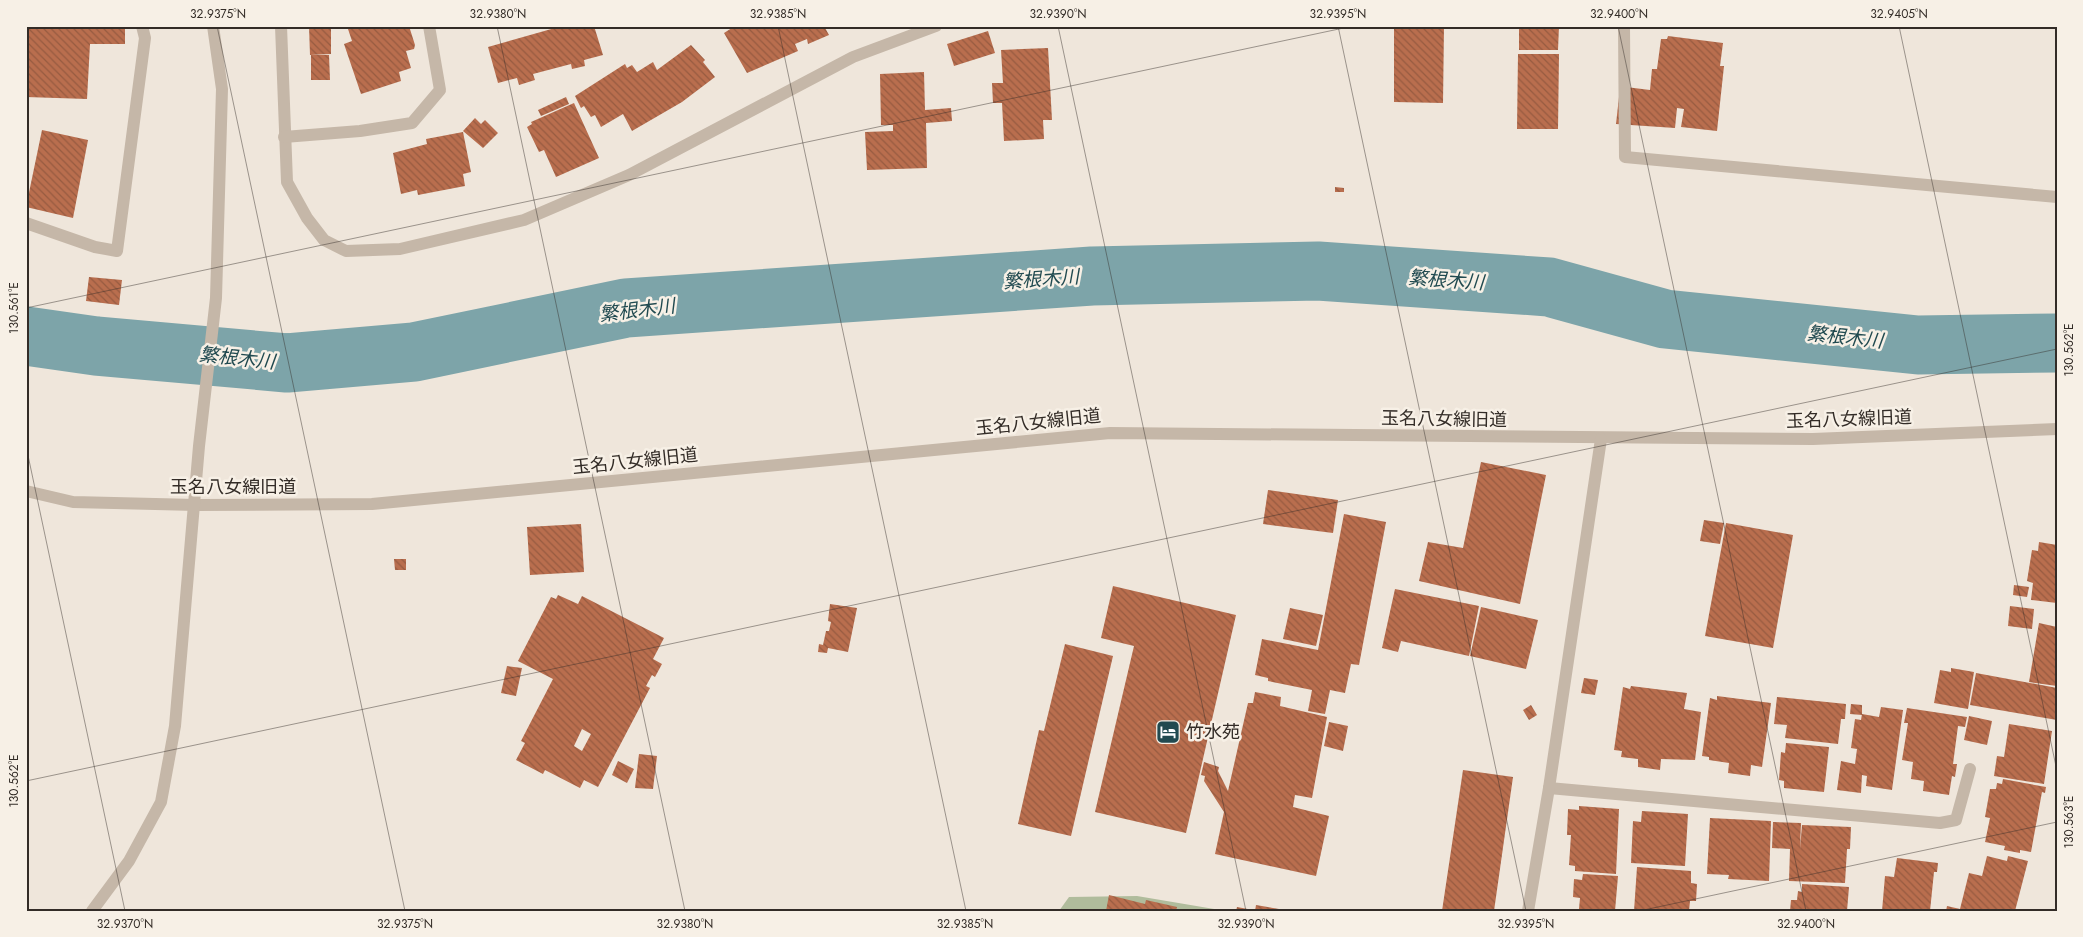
<svg xmlns="http://www.w3.org/2000/svg" width="2083" height="937" viewBox="0 0 2083 937" font-family="Jost,'Noto Sans JP',sans-serif">
<defs>
<pattern id="building-back-hatch" width="6" height="6" patternUnits="userSpaceOnUse" patternTransform="scale(1.25)"><rect width="6" height="6" fill="#b96e4e"/><path d="M-1 5l2 2M0 0l6 6M5-1l2 2" fill="none" stroke="#975b41"/></pattern>
</defs>
<rect width="100%" height="100%" fill="#efe6db"/>
<polygon fill="#b0bc9c" points="1137,896 1226,911 1059,911 1069,897"/>
<g fill="none" stroke-linecap="round" stroke-linejoin="round">
<polyline stroke="#7da4a9" stroke-width="59" points="26,336 96,346 287,363 414,352 626,308 1092,276 1318,271 1549,287 1665,319 1918,345 2057,343"/>
</g>
<g fill="url(#building-back-hatch)" fill-rule="evenodd">
<polygon points="26,26 125,26 125,44 90,44 87,99 26,97"/>
<polygon points="309,26 331,26 331,54 310,55"/>
<polygon points="347,26 409,26 415,45 414,49 406,51 411,68 399,72 401,81 361,94 344,44 352,41"/>
<polygon points="562,26 594,26 603,55 584,60 585,66 572,69 571,64 533,74 535,80 519,85 517,78 498,83 488,47"/>
<polygon points="735,26 824,26 829,35 808,44 807,39 795,44 798,51 747,73 724,33"/>
<polygon points="1394,26 1444,26 1443,103 1394,102"/>
<polygon points="1519,26 1559,26 1558,50 1519,50"/>
<polygon points="988,31 995,53 954,66 947,44"/>
<polygon points="1668,36 1723,43 1720,66 1724,66 1717,131 1681,127 1684,109 1677,108 1675,128 1616,124 1619,97 1626,87 1650,90 1652,69 1657,69 1661,39 1667,39"/>
<polygon points="691,45 705,60 703,62 715,77 682,102 632,131 623,114 601,127 595,115 591,117 584,106 581,108 575,96 625,64 627,68 632,65 637,72 653,62 657,70"/>
<polygon points="1048,48 1052,120 1043,120 1044,139 1004,141 1002,103 993,103 992,83 1003,83 1001,50"/>
<polygon points="1518,54 1559,54 1558,129 1517,129"/>
<polygon points="311,55 329,55 330,80 311,80"/>
<polygon points="924,72 925,110 951,108 952,121 926,123 927,168 867,170 865,132 893,131 893,125 881,125 880,74"/>
<polygon points="566,97 569,104 541,116 538,110"/>
<polygon points="574,103 599,158 556,177 544,150 539,152 527,127 532,124 531,122"/>
<polygon points="475,118 481,124 485,120 498,133 483,148 463,131"/>
<polygon points="42,130 88,140 73,218 26,207"/>
<polygon points="463,132 471,172 463,174 465,186 418,195 417,190 401,194 393,153 427,144 426,139"/>
<polygon points="1335,187 1344,188 1344,192 1335,192"/>
<polygon points="89,277 122,280 119,305 86,301"/>
<polygon points="1481,462 1546,475 1520,604 1419,581 1428,542 1463,548"/>
<polygon points="1268,490 1338,500 1333,533 1263,524"/>
<polygon points="1344,514 1386,522 1359,665 1351,664 1345,693 1330,690 1325,714 1308,711 1312,690 1268,681 1268,678 1255,675 1262,639 1318,650"/>
<polygon points="1704,520 1724,523 1720,544 1700,541"/>
<polygon points="1726,523 1793,535 1773,648 1705,636"/>
<polygon points="581,524 584,572 530,575 527,527"/>
<polygon points="2039,542 2057,545 2057,603 2031,600 2033,583 2027,581 2032,550 2038,551"/>
<polygon points="394,559 406,559 406,570 395,570"/>
<polygon points="2014,585 2029,587 2027,597 2013,595"/>
<polygon points="1113,586 1236,615 1186,833 1095,812 1134,646 1101,638"/>
<polygon points="1395,589 1479,606 1469,656 1401,641 1398,652 1382,648"/>
<path d="M558,595L578,604L582,596L664,638L653,659L662,664L655,677L652,675L646,686L650,688L598,787L584,780L580,788L545,770L543,774L516,760L525,743L521,741L553,679L518,661L551,597L556,599ZM582,729L591,734L582,751L574,746Z"/>
<polygon points="830,604 857,608 848,652 828,648 827,653 818,652 819,644 823,645 826,631 829,631 831,622 828,621"/>
<polygon points="2010,606 2034,609 2032,629 2008,626"/>
<polygon points="1481,607 1538,620 1526,669 1470,656"/>
<polygon points="1290,608 1323,615 1316,646 1283,639"/>
<polygon points="2039,623 2057,627 2057,686 2029,682"/>
<polygon points="1065,644 1113,656 1071,836 1018,824 1039,730 1044,731"/>
<polygon points="507,666 522,668 516,696 501,693"/>
<polygon points="1951,668 1974,672 1968,709 1934,703 1940,670 1951,672"/>
<polygon points="1976,673 2057,688 2057,720 1970,705"/>
<polygon points="1584,678 1598,680 1595,695 1581,693"/>
<polygon points="1631,686 1687,693 1684,709 1701,712 1695,760 1661,759 1660,770 1638,767 1638,759 1621,757 1622,751 1614,750 1623,687 1630,689"/>
<polygon points="1255,692 1281,697 1280,706 1327,717 1312,798 1295,795 1293,807 1329,816 1316,876 1215,854 1224,812 1204,781 1205,776 1201,775 1204,762 1219,767 1218,771 1228,791 1248,703 1253,703"/>
<polygon points="1717,696 1771,703 1762,767 1751,765 1750,776 1728,773 1729,763 1709,760 1709,757 1702,756 1710,698 1717,700"/>
<polygon points="1777,697 1846,704 1845,719 1841,719 1838,744 1785,738 1787,725 1774,724"/>
<polygon points="1851,704 1862,705 1862,715 1850,714"/>
<polygon points="1531,705 1537,715 1529,720 1523,710"/>
<polygon points="1881,707 1903,710 1892,790 1866,786 1867,776 1862,775 1861,793 1837,790 1841,761 1855,764 1857,749 1851,748 1855,719 1861,720 1862,714 1879,717"/>
<polygon points="1907,708 1967,717 1965,727 1958,726 1953,764 1957,764 1955,777 1952,776 1949,795 1923,791 1924,781 1911,779 1913,762 1902,760 1908,723 1904,723"/>
<polygon points="1969,716 1992,721 1987,745 1964,740"/>
<polygon points="1329,722 1348,726 1343,751 1324,746"/>
<polygon points="2009,724 2052,731 2044,784 1994,776 1997,756 2004,757"/>
<polygon points="1786,743 1829,747 1824,792 1784,788 1784,781 1779,780 1781,752 1785,753"/>
<polygon points="639,754 657,756 653,789 635,788"/>
<polygon points="618,761 634,769 627,783 612,775"/>
<polygon points="1463,770 1513,777 1494,911 1442,911"/>
<polygon points="2003,779 2046,787 2045,793 2042,792 2031,852 2020,850 2020,853 2004,850 2005,846 1985,842 1990,818 1985,817 1990,789 1996,789 1997,783 2002,784"/>
<polygon points="1579,806 1619,809 1616,874 1575,871 1575,866 1569,865 1571,835 1567,835 1568,809 1579,810"/>
<polygon points="1642,811 1688,814 1685,866 1631,863 1633,821 1641,822"/>
<polygon points="1710,818 1771,821 1769,881 1728,879 1729,875 1707,874"/>
<polygon points="1773,822 1801,823 1800,849 1802,825 1851,827 1850,849 1847,849 1845,883 1789,881 1790,849 1772,848"/>
<polygon points="1987,856 2007,861 2008,856 2028,861 2015,911 1946,911 1947,906 1960,909 1969,873 1982,876"/>
<polygon points="1897,858 1938,863 1937,872 1934,872 1930,911 1882,911 1885,876 1894,877"/>
<polygon points="1637,867 1691,871 1691,883 1697,884 1696,901 1690,901 1689,911 1634,911"/>
<polygon points="1583,874 1618,876 1615,911 1579,909 1580,898 1573,897 1574,879 1582,880"/>
<polygon points="1802,884 1849,887 1847,911 1790,911 1791,900 1797,900 1798,891 1802,892"/>
<polygon points="1109,895 1145,904 1146,900 1177,907 1176,911 1106,911"/>
<polygon points="1256,905 1285,910 1285,911 1255,911"/>
<polygon points="1237,907 1253,910 1253,911 1236,911"/>
</g>
<g fill="none" stroke-linecap="round" stroke-linejoin="round">
<g stroke="#c5b7a8" stroke-width="12">
<polyline points="281,26 287,182 307,218 324,240 346,251 400,249 524,220 629,175 853,57 936,26"/>
<polyline points="1624,26 1625,157 2057,197"/>
<polyline points="284,137 360,131 412,123 440,90 429,26"/>
<polyline points="26,223 95,247 117,251 145,38 142,26"/>
<polyline points="26,491 73,502 196,505 372,504 1110,433 1813,439 2057,429"/>
<polyline points="1549,788 1940,823 1956,820 1970,769"/>
<polyline points="92,911 129,861 161,802 175,726 199,446 216,298 222,89 213,26"/>
<polyline points="1528,911 1549,788 1601,439"/>
</g>
</g>
<path fill="none" stroke="#332c27" stroke-width="1" stroke-opacity="0.45" d="M217,26L405,911M497,26L685,911M778,26L966,911M1058,26L1246,911M1338,26L1526,911M1618,26L1806,911M1899,26L2057,771M26,308L1353,26M26,446L125,911M26,781L2057,349M1639,911L2057,822"/>
<defs>
<g id="hotel-square" transform="scale(1.25)"><rect x="-9" y="-9" width="18" height="18" rx="4" fill="#214a50" stroke="#f7f0e6"/><path d="M-6-4.5h1.5V1H6V5H4.5V3h-9V5H-6ZM-4 0a1.8 1.8 0 1 1 3.6 0ZM.5 0V-2.5h3Q6-2.5 6 0Z" fill="#fff"/></g>
</defs>
<g fill-rule="evenodd">
<use href="#hotel-square" x="1168" y="732"/>
</g>
<g text-anchor="middle" dominant-baseline="central" stroke-width="5" stroke-linejoin="round" paint-order="stroke">
<g font-size="18" fill="#332c27" stroke="#f7f0e6">
<text transform="translate(1444 419) rotate(1)">玉名八女線旧道</text>
<text transform="translate(1849 419) rotate(-2)">玉名八女線旧道</text>
<text transform="translate(1038 422) rotate(-6)">玉名八女線旧道</text>
<text transform="translate(635 461) rotate(-6)">玉名八女線旧道</text>
<text x="233" y="487">玉名八女線旧道</text>
</g>
<g font-size="18" fill="#332c27" stroke="#f7f0e6" text-anchor="start">
<text x="1186" y="732">竹水苑</text>
</g>
<g font-size="19" font-style="italic" fill="#214a50" stroke="#f7f0e6">
<text transform="translate(1041 279) rotate(-4)">繁根木川</text>
<text transform="translate(1446 280) rotate(4)">繁根木川</text>
<text transform="translate(637 310) rotate(-7)">繁根木川</text>
<text transform="translate(1845 337) rotate(6)">繁根木川</text>
<text transform="translate(237 358) rotate(6)">繁根木川</text>
</g>
</g>
<rect width="2083" height="937" fill="none" stroke="#f7f0e6" stroke-width="55"/>
<rect x="28" y="28" width="2028" height="882" fill="none" stroke="#332c27" stroke-width="2"/>
<g font-size="12" text-anchor="middle" fill="#332c27">
<text x="218" y="18">32.9375°N</text>
<text x="498" y="18">32.9380°N</text>
<text x="778" y="18">32.9385°N</text>
<text x="1058" y="18">32.9390°N</text>
<text x="1338" y="18">32.9395°N</text>
<text x="1619" y="18">32.9400°N</text>
<text x="1899" y="18">32.9405°N</text>
<text transform="translate(14 308) rotate(-90)" y="4">130.561°E</text>
<text transform="translate(2069 350) rotate(-90)" y="4">130.562°E</text>
<text transform="translate(14 781) rotate(-90)" y="4">130.562°E</text>
<text transform="translate(2069 822) rotate(-90)" y="4">130.563°E</text>
<text x="125" y="928">32.9370°N</text>
<text x="405" y="928">32.9375°N</text>
<text x="685" y="928">32.9380°N</text>
<text x="965" y="928">32.9385°N</text>
<text x="1246" y="928">32.9390°N</text>
<text x="1526" y="928">32.9395°N</text>
<text x="1806" y="928">32.9400°N</text>
</g>
</svg>
